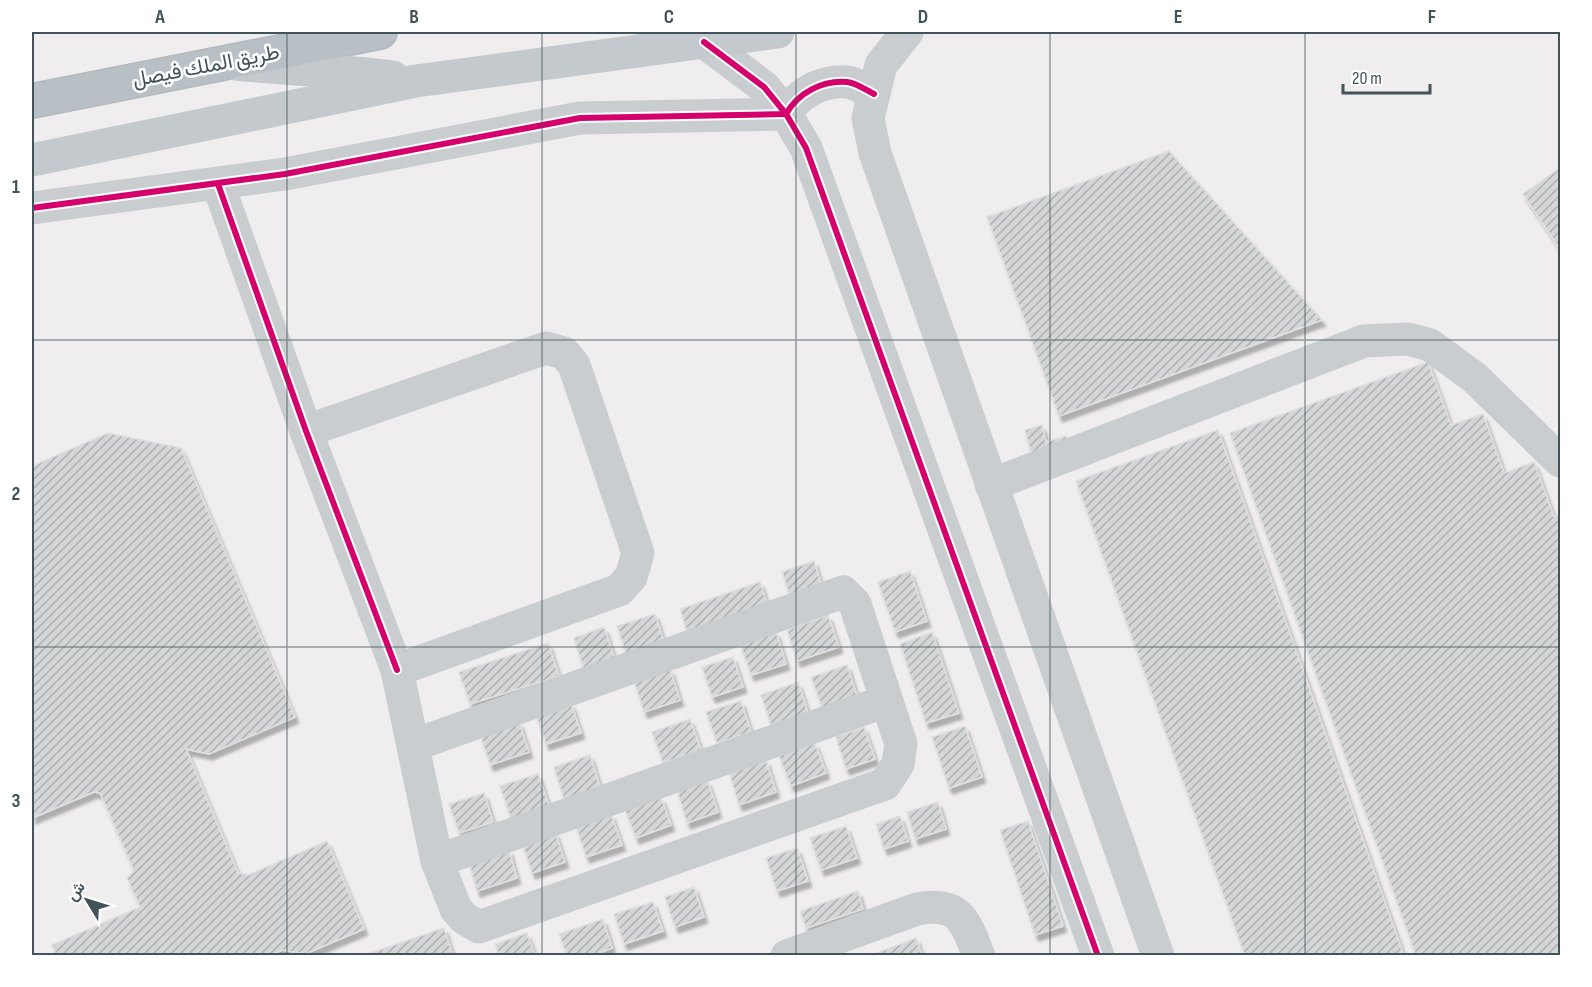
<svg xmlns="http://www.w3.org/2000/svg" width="1592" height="987" viewBox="0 0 1592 987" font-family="'Sofia Sans Condensed',Vazirmatn,sans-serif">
<defs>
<pattern id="building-hatch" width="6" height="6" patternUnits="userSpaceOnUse" patternTransform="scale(1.5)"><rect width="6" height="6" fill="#d5d6d7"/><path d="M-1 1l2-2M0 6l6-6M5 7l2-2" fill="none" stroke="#aeb0b1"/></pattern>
<filter id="shadow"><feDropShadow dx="3.5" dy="6" stdDeviation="1.5" flood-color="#0004"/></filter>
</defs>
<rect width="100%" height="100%" fill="#efeded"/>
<g fill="url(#building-hatch)" stroke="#e0dfe0" stroke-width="1.5" filter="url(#shadow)">
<polygon points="1169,151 1322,320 1059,416 987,217"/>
<polygon points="1560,168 1560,249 1523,194"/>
<polygon points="1428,362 1451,425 1483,414 1504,473 1534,462 1554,517 1560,515 1560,952 1549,956 1416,956 1230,433"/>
<polygon points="1042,425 1046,442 1066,436 1071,454 1034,464 1025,430"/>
<polygon points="1218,430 1404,956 1245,956 1076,481"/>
<polygon points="108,433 181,448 295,717 209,754 186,749 238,873 248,875 327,841 364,929 305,954 282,950 269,956 56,956 52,945 140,907 127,878 134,871 100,793 94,792 32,818 32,466"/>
<polygon points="814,561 824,593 792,603 782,572"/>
<polygon points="910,571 927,621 895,632 878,582"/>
<polygon points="760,582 769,610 690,641 680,609"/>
<polygon points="655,614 664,642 626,654 617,626"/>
<polygon points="828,615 839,647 797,661 787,630"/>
<polygon points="604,627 615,660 584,670 574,638"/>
<polygon points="776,632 786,664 751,675 740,644"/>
<polygon points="932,632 959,713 926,723 900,644"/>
<polygon points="548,643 559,676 470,704 459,672"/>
<polygon points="733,657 743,687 712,697 702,667"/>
<polygon points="847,665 857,696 822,708 811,677"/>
<polygon points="670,669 680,700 644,712 634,681"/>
<polygon points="798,682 809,716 772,728 761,695"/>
<polygon points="741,701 751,732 717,743 706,712"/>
<polygon points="571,703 581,733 546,744 536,715"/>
<polygon points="690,719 701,750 663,763 652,732"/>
<polygon points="519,722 529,752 490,765 480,734"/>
<polygon points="965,726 982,777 949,788 932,737"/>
<polygon points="864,727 875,759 846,769 836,737"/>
<polygon points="815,743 826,773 791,786 779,756"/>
<polygon points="590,755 600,787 564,799 554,767"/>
<polygon points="766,760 776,792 739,805 729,772"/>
<polygon points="538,774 549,806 511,819 500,786"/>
<polygon points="707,780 718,812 687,823 677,791"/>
<polygon points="484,793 493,822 459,833 449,804"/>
<polygon points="661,797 671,825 636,838 625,810"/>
<polygon points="938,802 946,829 915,839 907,812"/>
<polygon points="611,814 622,845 586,857 576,826"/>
<polygon points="900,816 908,841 884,849 876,824"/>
<polygon points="1028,821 1063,926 1035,935 1000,830"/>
<polygon points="846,826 857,858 821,870 810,838"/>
<polygon points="555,832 565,862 532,873 522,843"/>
<polygon points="797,848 808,881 777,891 766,858"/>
<polygon points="509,850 517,878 477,891 469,863"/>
<polygon points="694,887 704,917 675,927 665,897"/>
<polygon points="858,891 863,909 806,928 800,911"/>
<polygon points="653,902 663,931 624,944 614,914"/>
<polygon points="603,919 612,948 592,956 567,956 559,934"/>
<polygon points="444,928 453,956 361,956"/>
<polygon points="527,933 535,956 499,956 495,944"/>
<polygon points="916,938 922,956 869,956"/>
</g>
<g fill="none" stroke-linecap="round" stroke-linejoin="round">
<g stroke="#b2b8be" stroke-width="36">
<polyline id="highway" points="32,101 380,32"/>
</g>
<g stroke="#c9cdcf" stroke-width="33">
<polyline points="907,32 881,65 868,118 875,153 1158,956"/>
<polyline points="704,42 764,87 786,114 806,148 1098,956"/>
<polyline points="218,184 306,431 397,670 437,861 456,909 464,918 479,927 885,784 898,764 901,744 855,604 843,592 414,745"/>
<path d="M32,208L285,174L580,118L786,114C798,93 822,80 847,82C856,83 866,90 874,94"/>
<polyline points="306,431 546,348 564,353 574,365 638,553 631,577 619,590 397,670"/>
<polyline points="991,485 1364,341 1408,339 1430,345 1475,378 1560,461"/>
<polyline points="437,861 886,701"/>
<path d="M787,956L917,909C959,901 965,920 979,956"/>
</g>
<g stroke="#c4c9cd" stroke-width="33">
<path d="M236,64C288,70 341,70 393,77"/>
<polyline points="32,160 416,81 778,32"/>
</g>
<use href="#highway" stroke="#b9c0c5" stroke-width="33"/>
<g stroke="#fff" stroke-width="10">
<g id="cycleway">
<polyline points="704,42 764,87 786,114 806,148 1098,956"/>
<polyline points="218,184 306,431 397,670"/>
<path d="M32,208L285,174L580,118L786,114C798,93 822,80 847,82C856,83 866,90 874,94"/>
</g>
</g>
<use href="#cycleway" stroke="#d6006c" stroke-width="6"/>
</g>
<path fill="none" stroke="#43535b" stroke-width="1.5" stroke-opacity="0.55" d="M287,32V956M542,32V956M796,32V956M1050,32V956M1305,32V956M32,340H1560M32,647H1560"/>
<g text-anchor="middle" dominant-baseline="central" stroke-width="5" stroke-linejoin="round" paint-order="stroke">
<g font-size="21" fill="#43535b" stroke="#fff">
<text transform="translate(206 66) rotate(-11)">طريق الملك فيصل</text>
</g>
</g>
<rect width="1592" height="987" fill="none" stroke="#ffffff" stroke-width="66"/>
<g transform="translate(87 900) rotate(308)" stroke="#ffffff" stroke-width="4.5" paint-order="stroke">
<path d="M0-4.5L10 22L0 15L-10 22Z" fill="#43535b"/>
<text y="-9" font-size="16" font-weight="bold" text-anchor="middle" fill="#43535b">ش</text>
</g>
<path d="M1343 84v9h87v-9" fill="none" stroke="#43535b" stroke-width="3"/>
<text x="1352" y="84" font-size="18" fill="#43535b" stroke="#ffffff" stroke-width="4.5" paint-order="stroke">20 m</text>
<rect x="33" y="33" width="1526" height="921" fill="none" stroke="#43535b" stroke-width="2"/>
<g font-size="20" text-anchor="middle" font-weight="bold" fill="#43535b">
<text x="160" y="23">A</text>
<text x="414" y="23">B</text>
<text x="669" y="23">C</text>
<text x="923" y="23">D</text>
<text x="1178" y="23">E</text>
<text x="1432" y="23">F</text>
<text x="16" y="193">1</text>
<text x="16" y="500">2</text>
<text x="16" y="807">3</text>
</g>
</svg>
